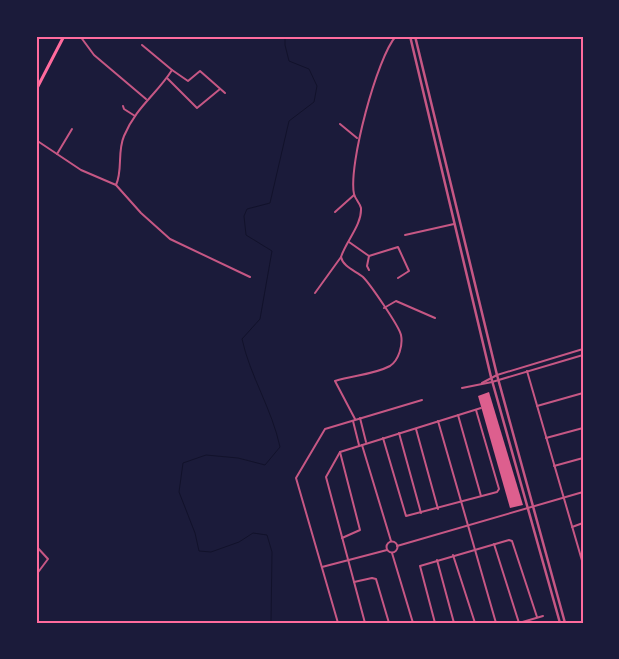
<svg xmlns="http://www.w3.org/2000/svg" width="619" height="659" viewBox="0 0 619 659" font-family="'IBM Plex Sans',sans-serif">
<rect width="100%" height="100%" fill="#1b1b3a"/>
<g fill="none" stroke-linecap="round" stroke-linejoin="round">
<path stroke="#12122b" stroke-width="1" d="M271,623L272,552L267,535L253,533L239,542L211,552L199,551L195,533L179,492L183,463L206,455L238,458L265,465L280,447C272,409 250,376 242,339L260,319L272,251L246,235L244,216L247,209L270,203L289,121L314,102L317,86L309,69L289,61L285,45V36"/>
</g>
<polygon fill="#dd5f8e" points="489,392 523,505 510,508 478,396"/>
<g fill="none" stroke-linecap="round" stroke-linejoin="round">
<g stroke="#c65784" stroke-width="2">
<polyline points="80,36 94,55 146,99"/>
<polyline points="172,70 188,81 200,71 225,93"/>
<polyline points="167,78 197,108 220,89"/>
<polyline points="123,106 124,109 135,116"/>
<polyline points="340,124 357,138"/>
<path d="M36,140L81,170L116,185C123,170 117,152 124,136C136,107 157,94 172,70L142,45"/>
<polyline points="57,154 72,129"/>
<polyline points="116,185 141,213 170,239 250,277"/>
<polyline points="335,212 354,195"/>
<polyline points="405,235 454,224"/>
<polyline points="349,242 369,256 367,266 369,270"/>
<polyline points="369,256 398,247 409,271 398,278"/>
<polyline points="315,293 341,257"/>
<polyline points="384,308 396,301 435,318"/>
<polyline points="527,371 583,564"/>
<polyline points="482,383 497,375 583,349"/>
<polyline points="462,388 492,382 583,355"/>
<polyline points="537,406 583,393"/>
<polyline points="458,415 481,496"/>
<polyline points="360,418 366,442"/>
<path d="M355,419L335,381C353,375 373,375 390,366C399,360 403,345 401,335C399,326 370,284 363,277C356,271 343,267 341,257C346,241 362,225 361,208C360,203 355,199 354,194C348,166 377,57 396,36"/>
<polyline points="353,421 359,445"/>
<polyline points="438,421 496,623"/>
<polyline points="416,429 438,509"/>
<polyline points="399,433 421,513"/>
<polyline points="383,438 406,516 497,492 499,489 476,410"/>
<polyline points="546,438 583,428"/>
<polyline points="362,445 391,541"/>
<polyline points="340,452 360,530 342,538"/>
<polyline points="554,466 583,458"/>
<polyline points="572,527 583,523"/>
<circle cx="392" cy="547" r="5.5"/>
<polyline points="494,544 519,623 543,616"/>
<polyline points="36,546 48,559 36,575"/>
<polyline points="397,546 583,492"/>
<polyline points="392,553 413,623"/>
<polyline points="453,555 475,623"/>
<polyline points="437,560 454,623"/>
<polyline points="322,567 387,550"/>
<polyline points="354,582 372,578 376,579 389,623"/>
<polyline points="338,623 296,478 325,429 422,400"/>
<polyline points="365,623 326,477 340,452 481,408"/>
<polyline points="435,623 420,566 509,540 512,541 537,617"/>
</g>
<g stroke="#c65784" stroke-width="2.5">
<polyline points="410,36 491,377 560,623"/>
<polyline points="415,36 497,375 565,623"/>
</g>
<polyline stroke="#ff6b9d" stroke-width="3" points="36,90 64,36"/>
</g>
<rect width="619" height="659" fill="none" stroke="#1b1b3a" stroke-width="75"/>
<rect x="38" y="38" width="544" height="584" fill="none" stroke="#ff6b9d" stroke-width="2"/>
</svg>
